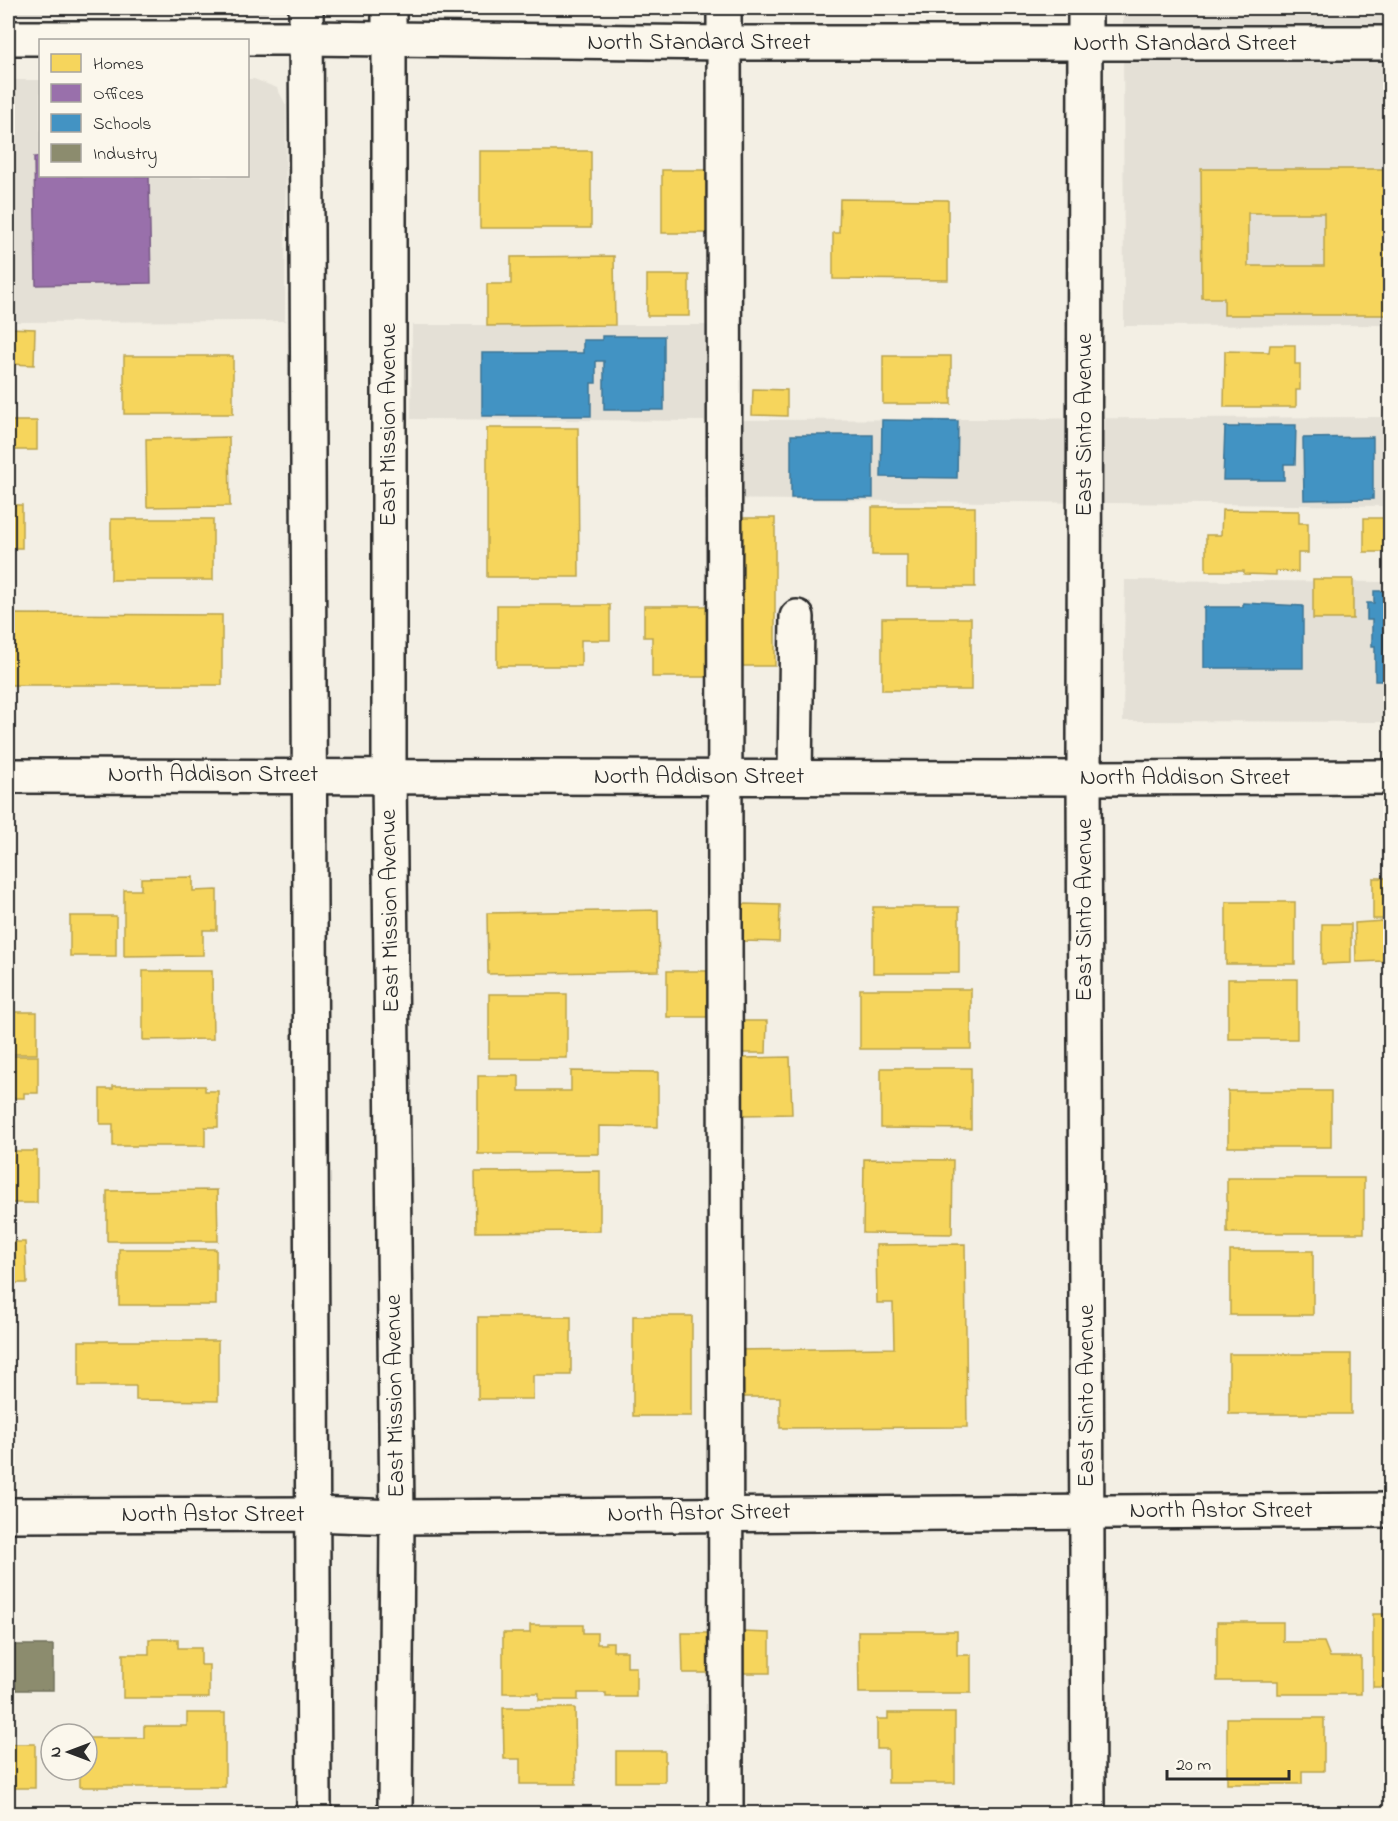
<svg xmlns="http://www.w3.org/2000/svg" width="1398" height="1821" viewBox="0 0 1398 1821" font-family="'Indie Flower',sans-serif">
<rect width="100%" height="100%" fill="#f3efe4"/>
<filter id="ink" filterUnits="userSpaceOnUse"><feTurbulence type="fractalNoise" baseFrequency=".0167" numOctaves="2"/><feDisplacementMap in="SourceGraphic" scale="12" xChannelSelector="R" yChannelSelector="G"/><feConvolveMatrix kernelMatrix="1 2 1 2 8 2 1 2 1" color-interpolation-filters="sRGB"/></filter>
<g filter="url(#ink)">
<g fill="#e4e0d6">
<polygon points="8,8 276,8 259,16 8,16"/>
<polygon points="1123,8 1390,8 1390,325 1124,326"/>
<polygon points="248,79 254,79 277,88 286,105 285,321 8,322 8,80 40,80 40,176 248,176"/>
<polygon points="412,325 736,325 735,420 1390,417 1390,506 705,499 705,421 411,419"/>
<polygon points="1125,580 1390,582 1390,722 1123,721"/>
</g>
<g fill="#f6d55c" stroke="#b9a24d" stroke-width="1.5" fill-rule="evenodd">
<rect x="480" y="151" width="111" height="77"/>
<path d="M1201,169H1390V298H1389L1388,315H1224V298H1202ZM1248,213H1324V266H1248Z"/>
<rect x="662" y="170" width="46" height="63"/>
<polygon points="840,199 948,200 948,280 833,279 833,233 839,233"/>
<polygon points="614,256 615,325 487,326 487,284 511,284 511,257"/>
<rect x="647" y="275" width="42" height="41"/>
<polygon points="8,328 35,329 34,365 8,364"/>
<polygon points="1270,345 1295,345 1295,364 1300,364 1300,390 1296,390 1296,407 1224,407 1225,351 1269,352"/>
<rect x="124" y="356" width="109" height="58"/>
<rect x="883" y="356" width="68" height="48"/>
<polygon points="753,389 787,390 787,416 752,415"/>
<rect x="8" y="421" width="29" height="29"/>
<polygon points="487,428 578,428 579,577 487,577"/>
<polygon points="229,437 230,506 147,507 146,439"/>
<rect x="8" y="505" width="14" height="43"/>
<polygon points="872,507 975,507 975,587 907,587 907,555 872,555"/>
<polygon points="1222,510 1299,511 1299,523 1308,523 1308,553 1298,553 1298,572 1276,571 1276,575 1244,574 1244,571 1206,571 1206,535 1221,535"/>
<rect x="735" y="518" width="40" height="148"/>
<rect x="1364" y="518" width="26" height="34"/>
<rect x="111" y="519" width="102" height="61"/>
<rect x="1313" y="579" width="40" height="40"/>
<polygon points="497,605 610,605 610,640 581,640 581,666 497,666"/>
<polygon points="644,606 710,606 710,677 652,677 652,637 644,637"/>
<polygon points="8,614 222,615 222,685 8,685"/>
<rect x="882" y="618" width="89" height="72"/>
<polygon points="193,877 193,891 217,890 217,930 203,930 203,955 124,956 124,890 141,890 141,878"/>
<rect x="1373" y="878" width="17" height="41"/>
<rect x="1226" y="902" width="69" height="62"/>
<polygon points="743,904 780,905 779,942 742,941"/>
<rect x="873" y="907" width="86" height="66"/>
<polygon points="658,910 659,971 488,974 487,913"/>
<rect x="70" y="916" width="46" height="40"/>
<polygon points="1383,921 1385,961 1356,962 1355,923"/>
<polygon points="1322,924 1351,924 1351,963 1322,964"/>
<polygon points="143,971 212,971 213,1039 143,1040"/>
<rect x="667" y="971" width="40" height="46"/>
<rect x="1228" y="979" width="69" height="60"/>
<rect x="860" y="989" width="111" height="60"/>
<rect x="489" y="994" width="78" height="64"/>
<rect x="8" y="1012" width="29" height="42"/>
<polygon points="739,1021 767,1021 766,1053 738,1053"/>
<polygon points="8,1056 38,1056 38,1093 24,1093 24,1098 8,1098"/>
<polygon points="790,1057 792,1114 743,1115 742,1058"/>
<polygon points="881,1068 971,1068 971,1129 881,1128"/>
<polygon points="571,1071 658,1072 658,1127 599,1126 599,1154 478,1154 478,1076 519,1076 519,1091 571,1091"/>
<polygon points="113,1086 205,1086 205,1091 218,1091 218,1127 205,1127 205,1146 113,1146 113,1124 100,1124 100,1089 113,1089"/>
<rect x="1228" y="1091" width="103" height="56"/>
<rect x="8" y="1151" width="29" height="52"/>
<polygon points="864,1159 953,1160 952,1234 863,1233"/>
<polygon points="600,1171 600,1231 476,1232 475,1172"/>
<rect x="1227" y="1178" width="137" height="55"/>
<polygon points="217,1190 218,1241 107,1241 107,1191"/>
<polygon points="1387,1194 1390,1194 1390,1289 1388,1289"/>
<polygon points="8,1242 25,1242 27,1283 8,1283"/>
<polygon points="965,1244 967,1427 780,1428 780,1397 733,1397 733,1350 894,1348 893,1303 877,1303 876,1245"/>
<rect x="119" y="1249" width="97" height="56"/>
<rect x="1230" y="1251" width="83" height="64"/>
<rect x="633" y="1316" width="59" height="100"/>
<polygon points="478,1317 571,1317 571,1375 533,1375 533,1399 478,1399"/>
<polygon points="79,1341 218,1341 218,1401 136,1400 136,1386 79,1386"/>
<rect x="1229" y="1354" width="122" height="60"/>
<rect x="1373" y="1614" width="17" height="73"/>
<polygon points="1217,1622 1283,1622 1283,1642 1324,1642 1330,1657 1361,1657 1361,1694 1278,1694 1278,1681 1217,1681"/>
<polygon points="530,1625 583,1625 583,1633 597,1633 597,1644 606,1644 606,1642 613,1642 613,1651 627,1651 627,1667 636,1667 636,1697 606,1697 606,1693 578,1693 578,1700 539,1700 539,1693 503,1693 503,1633 530,1633"/>
<polygon points="858,1631 957,1631 957,1655 971,1655 971,1693 859,1693"/>
<polygon points="741,1632 770,1633 770,1673 741,1673"/>
<polygon points="682,1633 710,1633 710,1673 683,1673"/>
<polygon points="149,1639 178,1639 178,1648 201,1648 201,1665 209,1665 209,1698 123,1698 123,1654 149,1654"/>
<polygon points="503,1708 575,1708 576,1784 520,1784 520,1759 504,1759"/>
<polygon points="187,1713 225,1713 225,1787 80,1787 80,1770 87,1770 87,1738 144,1738 144,1726 187,1726"/>
<polygon points="888,1713 955,1713 955,1783 888,1783 888,1749 877,1749 877,1719 888,1719"/>
<polygon points="1227,1718 1324,1718 1324,1771 1302,1771 1302,1784 1227,1784"/>
<rect x="8" y="1744" width="27" height="44"/>
<rect x="616" y="1751" width="49" height="31"/>
<rect x="503" y="1810" width="101" height="4"/>
<polygon points="213,1812 213,1814 150,1814 150,1813"/>
<rect x="1224" y="1812" width="73" height="2"/>
</g>
<polygon fill="#9970ab" stroke="#785b85" stroke-width="1.5" points="34,157 40,157 40,176 149,176 151,283 36,285"/>
<g fill="#4393c3" stroke="#3c7495" stroke-width="1.5">
<polygon points="602,336 664,336 664,410 604,410 604,361 596,361 596,383 591,383 591,416 482,416 482,353 583,353 583,340 602,340"/>
<polygon points="882,420 958,421 957,478 881,477"/>
<polygon points="1239,425 1296,425 1295,464 1284,464 1284,480 1223,480 1225,427 1239,427"/>
<rect x="791" y="435" width="82" height="63"/>
<polygon points="1373,437 1373,499 1304,500 1303,438"/>
<polygon points="1374,591 1390,591 1390,681 1375,681 1375,646 1372,646 1372,620 1367,620 1367,603 1374,603"/>
<polygon points="1243,603 1303,606 1303,668 1204,668 1204,607 1243,607"/>
</g>
<rect fill="#8c8c6e" stroke="#6f6f5a" stroke-width="1.5" x="8" y="1645" width="45" height="45"/>
<g fill="none" stroke-linecap="round" stroke-linejoin="round">
<g stroke="#2b2b2b" stroke-width="38">
<g id="minor">
<polyline points="724,8 726,1814"/>
<polyline points="1085,8 1084,778 1088,1814"/>
<polyline points="8,38 306,38 724,43 1390,43"/>
<polyline points="8,776 1084,778 1390,777"/>
<polyline points="795,777 797,617"/>
<polyline points="8,1515 312,1514 397,1517 1390,1510"/>
</g>
</g>
<g stroke="#2b2b2b" stroke-width="38">
<g id="major">
<polyline points="306,8 314,1814"/>
<polyline points="389,8 389,776 397,1517 395,1814"/>
</g>
</g>
<use href="#minor" stroke="#fbf7ec" stroke-width="33"/>
<use href="#major" stroke="#fbf7ec" stroke-width="33"/>
</g>
</g>
<g text-anchor="middle" dominant-baseline="central" stroke-width="6" stroke-linejoin="round" paint-order="stroke">
<g font-size="24" fill="#2b2b2b" stroke="#fbf7ec">
<text x="699" y="43">North Standard Street</text>
<text x="1185" y="44">North Standard Street</text>
<text transform="translate(389 425) rotate(-90)">East Mission Avenue</text>
<text transform="translate(1085 425) rotate(-90)">East Sinto Avenue</text>
<text x="213" y="775">North Addison Street</text>
<text x="699" y="777">North Addison Street</text>
<text x="1185" y="778">North Addison Street</text>
<text transform="translate(1085 910) rotate(-90)">East Sinto Avenue</text>
<text transform="translate(391 911) rotate(-91)">East Mission Avenue</text>
<text transform="translate(396 1396) rotate(-91)">East Mission Avenue</text>
<text transform="translate(1087 1396) rotate(-90)">East Sinto Avenue</text>
<text x="1221" y="1511">North Astor Street</text>
<text transform="translate(699 1514) rotate(-1)">North Astor Street</text>
<text x="213" y="1515">North Astor Street</text>
</g>
</g>
<rect width="1398" height="1821" fill="none" stroke="#fbf7ec" stroke-width="30"/>
<rect x="15" y="15" width="1368" height="1791" fill="none" stroke="#2b2b2b" stroke-width="2" filter="url(#ink)"/>
<rect x="39" y="39" width="210" height="138" fill="#fbf7ec" stroke="#a8a59f" stroke-width="1.5"/>
<rect x="51" y="54" width="30" height="18" fill="#f6d55c" stroke="#a8a59f" stroke-width="1.5"/>
<text x="93" y="69" font-size="18" fill="#2b2b2b">Homes</text>
<rect x="51" y="84" width="30" height="18" fill="#9970ab" stroke="#a8a59f" stroke-width="1.5"/>
<text x="93" y="99" font-size="18" fill="#2b2b2b">Offices</text>
<rect x="51" y="114" width="30" height="18" fill="#4393c3" stroke="#a8a59f" stroke-width="1.5"/>
<text x="93" y="129" font-size="18" fill="#2b2b2b">Schools</text>
<rect x="51" y="144" width="30" height="18" fill="#8c8c6e" stroke="#a8a59f" stroke-width="1.5"/>
<text x="93" y="159" font-size="18" fill="#2b2b2b">Industry</text>
<g transform="translate(69 1752) rotate(270)"><circle r="28" fill="#fbf7ec" stroke="#a8a59f" stroke-width="1.5"/>
<path d="M0-4.5L10 22L0 15L-10 22Z" fill="#2b2b2b"/>
<text y="-9" font-size="16" font-weight="bold" text-anchor="middle" fill="#2b2b2b">N</text>
</g>
<path d="M1167 1770v9h122v-9" fill="none" stroke="#2b2b2b" stroke-width="3"/>
<text x="1176" y="1770" font-size="18" fill="#2b2b2b" stroke="#fbf7ec" stroke-width="4.5" paint-order="stroke">20 m</text>
</svg>
